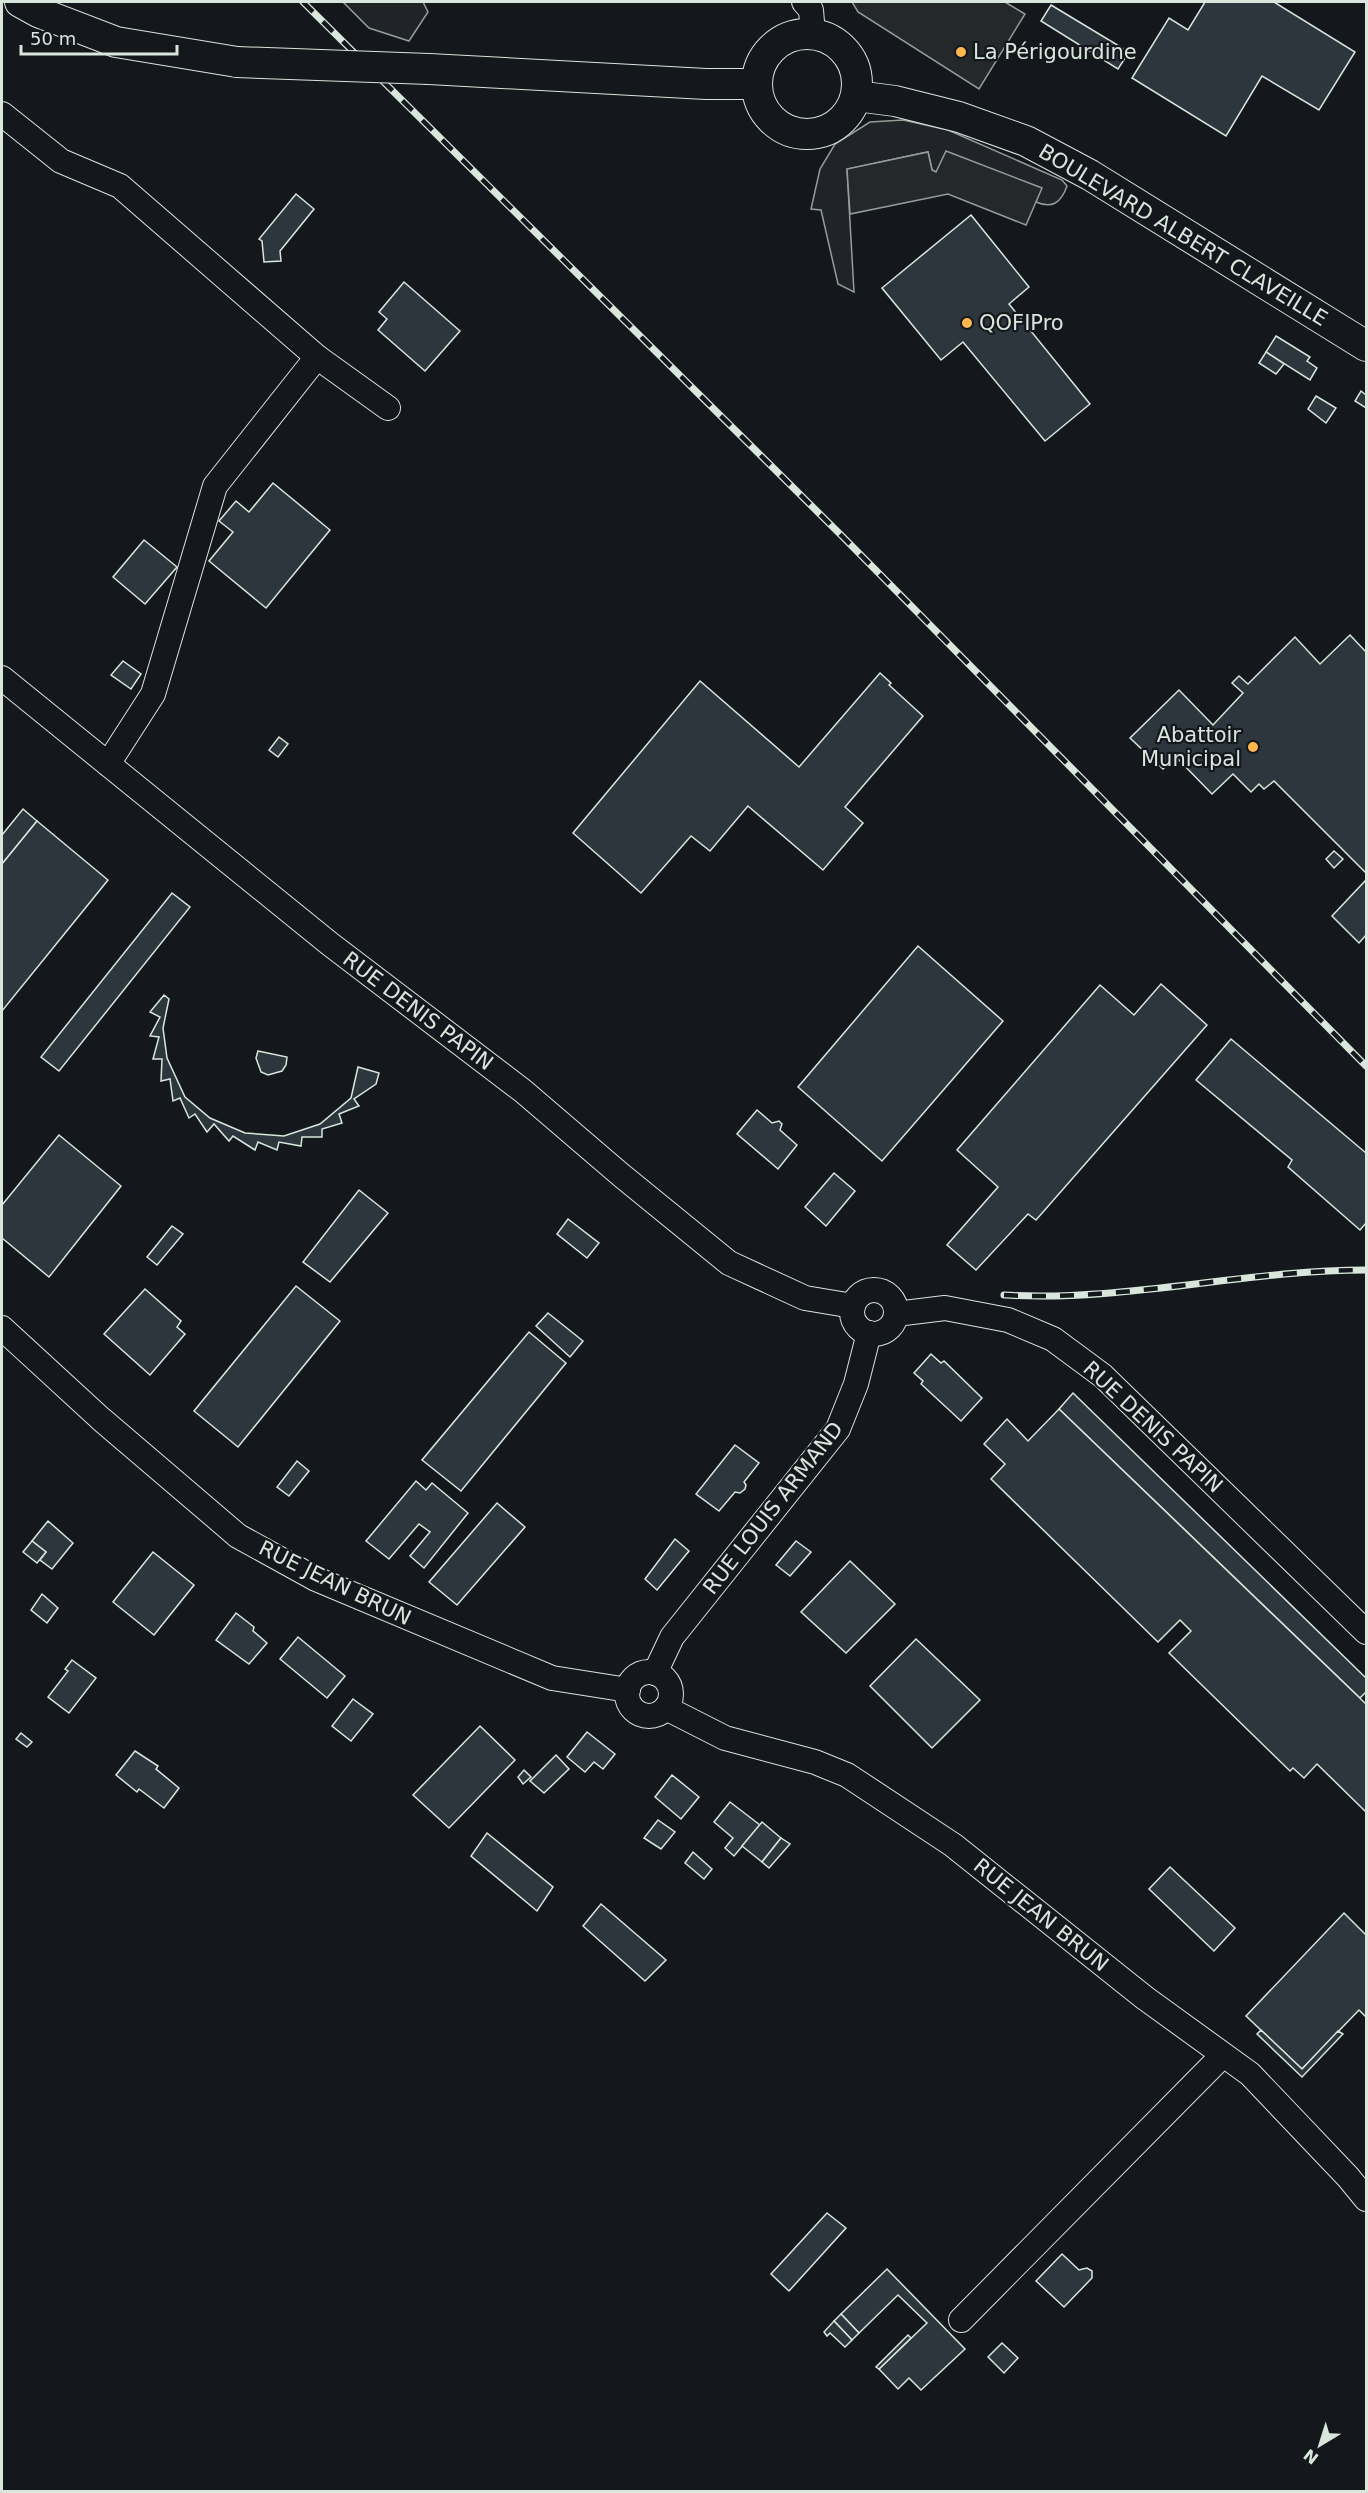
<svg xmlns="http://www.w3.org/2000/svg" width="1368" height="2493" viewBox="0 0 1368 2493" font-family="'DejaVu Sans',sans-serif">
<rect width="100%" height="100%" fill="#14181c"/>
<g fill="#202428" stroke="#939e99" stroke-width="1.5">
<polygon points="343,2 423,2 428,12 409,41 369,28"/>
<path d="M903,120L948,130L1062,180L1067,186C1061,203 1052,209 1036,202L1041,188L936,172L932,170L928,152L847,169L854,292L838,284L821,210L811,209L820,169L835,144L870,122Z"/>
</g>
<g fill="#24282b" stroke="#939e99" stroke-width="1.5">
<polygon points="852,2 1005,2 1025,14 979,89 858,12"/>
<polygon points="946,151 1042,188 1026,225 948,194 850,214 847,169 928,152 932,170 936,172"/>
</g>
<g fill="#2c363c" stroke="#d8e6dc" stroke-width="1.5">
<polygon points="1205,2 1274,2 1355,52 1319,110 1262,76 1226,136 1132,78 1169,18 1188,30"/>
<polygon points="1051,5 1129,52 1118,69 1041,21"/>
<polygon points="296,194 314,209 280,251 281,261 264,262 262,241 259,239"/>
<polygon points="971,215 1029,287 1009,304 1090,404 1045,441 963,342 941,360 882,288"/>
<polygon points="404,282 460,331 425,371 378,330 387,319 379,312"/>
<polygon points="1276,336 1310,357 1307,361 1317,368 1310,380 1266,352"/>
<polygon points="1266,352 1284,364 1276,374 1259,363"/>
<polygon points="1361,391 1366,395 1366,408 1355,401"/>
<polygon points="1316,396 1336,408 1326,423 1308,409"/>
<polygon points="273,483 330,530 266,608 209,561 233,532 219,521 236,501 249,512"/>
<polygon points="144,540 177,567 145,604 113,577"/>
<polygon points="1350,635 1366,652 1366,873 1274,781 1264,789 1259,784 1251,792 1233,774 1212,794 1176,757 1163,769 1130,738 1179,690 1213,725 1243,693 1232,683 1239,676 1248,684 1295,637 1320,664"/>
<polygon points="123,661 141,674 131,689 111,675"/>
<polygon points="880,673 891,683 889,685 923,716 845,807 863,823 823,870 748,806 710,851 691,836 641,893 573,833 700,681 799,767"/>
<polygon points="279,737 288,744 278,757 269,750"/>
<polygon points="23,809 37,821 2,864 2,835"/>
<polygon points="37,821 108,880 2,1011 2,864"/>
<polygon points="1334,851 1343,859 1334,868 1326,859"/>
<polygon points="1366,880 1366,935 1359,943 1332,916"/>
<polygon points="172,893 190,907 59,1071 41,1057"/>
<polygon points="918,946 1003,1021 882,1161 798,1087"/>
<polygon points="1161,984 1207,1025 1036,1220 1028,1214 976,1270 947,1245 998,1187 957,1150 1100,985 1134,1015"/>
<polygon points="164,995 169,999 163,1028 167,1058 185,1097 210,1118 245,1133 284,1136 320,1124 351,1098 358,1067 379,1073 376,1084 354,1099 359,1106 339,1114 342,1123 322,1129 322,1137 302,1137 301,1146 279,1142 277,1150 258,1142 255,1150 233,1136 229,1141 214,1124 207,1132 195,1114 189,1118 180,1098 173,1101 170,1079 161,1081 162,1059 153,1059 159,1037 150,1036 160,1017 150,1012"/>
<polygon points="1231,1039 1366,1153 1366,1223 1360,1230 1288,1167 1292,1160 1196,1080"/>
<polygon points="258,1051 287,1057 286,1065 282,1071 268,1075 261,1072 256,1058"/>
<polygon points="757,1110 772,1123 779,1121 782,1124 780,1130 797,1145 778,1169 737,1134"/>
<polygon points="59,1135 121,1186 49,1277 2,1238 2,1205"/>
<polygon points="834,1173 855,1191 826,1226 805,1207"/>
<polygon points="359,1190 388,1213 330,1282 303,1262"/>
<polygon points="568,1219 599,1243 587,1258 557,1234"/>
<polygon points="172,1226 183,1234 157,1265 147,1257"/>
<polygon points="296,1286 340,1321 238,1447 194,1411"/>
<polygon points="145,1289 181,1321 177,1327 185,1334 150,1375 104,1334"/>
<polygon points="548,1313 583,1341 570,1357 536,1326"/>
<polygon points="529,1332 566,1363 461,1491 422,1460"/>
<polygon points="931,1354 941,1363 944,1361 982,1398 961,1421 921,1384 923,1381 914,1373"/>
<polygon points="1073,1393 1366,1678 1366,1692 1360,1698 1059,1409"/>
<polygon points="1059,1409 1366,1704 1366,1812 1317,1764 1304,1778 1293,1768 1290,1771 1169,1653 1191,1631 1180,1620 1158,1642 991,1479 1005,1464 984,1444 1007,1419 1028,1441"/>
<polygon points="735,1445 759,1463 744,1482 746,1485 745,1489 740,1493 735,1492 719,1511 696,1494"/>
<polygon points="297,1461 309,1471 289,1496 277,1487"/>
<polygon points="416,1481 426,1490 432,1483 468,1513 424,1568 410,1556 430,1532 419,1524 389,1559 366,1541"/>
<polygon points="497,1503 525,1527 457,1605 429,1582"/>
<polygon points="48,1521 73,1543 52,1569 40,1560 46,1552 32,1541"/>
<polygon points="675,1539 689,1551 657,1590 645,1579"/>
<polygon points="32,1541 46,1552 37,1563 23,1552"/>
<polygon points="796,1541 811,1552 790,1576 776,1565"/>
<polygon points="153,1552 194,1585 154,1635 113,1602"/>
<polygon points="850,1561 895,1604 846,1653 801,1612"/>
<polygon points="42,1594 58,1608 47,1623 31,1610"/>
<polygon points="236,1613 254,1627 253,1631 267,1643 249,1664 216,1640"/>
<polygon points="298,1637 345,1676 327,1698 280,1659"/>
<polygon points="916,1639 980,1700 932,1748 870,1686"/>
<polygon points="72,1660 96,1678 69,1713 48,1697 68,1671 65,1669"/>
<polygon points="353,1699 373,1714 351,1741 332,1726"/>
<polygon points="480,1726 515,1760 449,1828 413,1795"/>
<polygon points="587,1732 615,1754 603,1769 594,1762 585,1772 567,1757"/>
<polygon points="21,1733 32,1742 27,1747 16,1739"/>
<polygon points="135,1751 158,1766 156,1769 179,1788 164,1808 139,1789 137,1792 116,1775"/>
<polygon points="556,1755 569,1769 544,1793 530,1781"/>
<polygon points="524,1770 531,1777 523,1784 518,1777"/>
<polygon points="672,1775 699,1797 681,1819 655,1797"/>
<polygon points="730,1802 760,1825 734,1856 725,1848 733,1838 714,1822"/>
<polygon points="658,1820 675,1832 661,1849 644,1838"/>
<polygon points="762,1822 781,1838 762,1862 742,1846"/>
<polygon points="487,1833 553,1887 537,1911 471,1856"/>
<polygon points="781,1838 790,1844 769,1868 762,1862"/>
<polygon points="693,1852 712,1869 704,1879 685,1863"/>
<polygon points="1170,1867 1235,1928 1214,1951 1149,1889"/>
<polygon points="601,1904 666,1960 645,1981 583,1926"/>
<polygon points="1344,1913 1366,1935 1366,2017 1359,2010 1302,2069 1246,2016"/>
<polygon points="1261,2030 1302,2069 1338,2031 1343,2034 1302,2077 1257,2034"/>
<polygon points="827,2213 846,2228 789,2291 771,2274"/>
<polygon points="1062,2254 1079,2270 1087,2268 1092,2271 1092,2278 1064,2307 1036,2281"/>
<polygon points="887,2269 965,2349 921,2390 909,2378 898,2389 879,2369 927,2323 898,2295 859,2333 841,2314"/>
<polygon points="841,2314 859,2333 852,2340 834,2321"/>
<polygon points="834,2321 852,2340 845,2347 830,2333 827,2336 824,2332"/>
<polygon points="908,2335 911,2338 879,2369 876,2367"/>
<polygon points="1002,2343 1018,2358 1004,2373 988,2357"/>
</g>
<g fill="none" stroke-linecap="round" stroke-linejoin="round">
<g stroke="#d8e6dc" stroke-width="26">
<g id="minor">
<polyline points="804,2 811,10 813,34"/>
<polyline points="2,114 61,161 120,186 317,357 388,408"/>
<polyline points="2,678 330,944 523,1091 621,1175 729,1263 805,1298 853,1306"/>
<polyline points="108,764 153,694 215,486 317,357"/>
<circle cx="874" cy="1312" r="22"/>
<polyline points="896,1314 945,1308 1008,1320 1053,1339 1103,1376 1366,1632"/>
<polyline points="2,1328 101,1419 238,1536 316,1579 552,1678 628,1690"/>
<circle cx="649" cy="1694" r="22"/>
<polyline points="655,1673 672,1637 838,1429 856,1384 869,1333"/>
<polyline points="666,1708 725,1738 815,1762 847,1775 953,1845 1145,1998 1250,2074 1348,2177 1366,2199"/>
<polyline points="961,2320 1223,2055"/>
</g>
</g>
<g stroke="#d8e6dc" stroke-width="32">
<g id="major">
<polyline points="20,2 38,12 116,42 237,62"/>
<circle cx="807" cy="84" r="50"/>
<polyline points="429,69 706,84 756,84"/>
<polyline points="856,96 895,101 959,117 1026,141 1090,175 1366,346"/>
</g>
</g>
<use href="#minor" stroke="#14181c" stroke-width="24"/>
<use href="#major" stroke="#14181c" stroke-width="30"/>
<g stroke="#d8e6dc" stroke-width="7">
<g id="rail">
<polyline points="303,2 843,537 1366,1066"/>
<path d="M1004,1295C1126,1302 1245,1270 1366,1270"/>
</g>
</g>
<use href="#rail" stroke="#14181c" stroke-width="4.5" stroke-dasharray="14" stroke-linecap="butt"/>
<g stroke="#d8e6dc" stroke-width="32" stroke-linecap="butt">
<polyline id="major-bridge" points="237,62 429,69"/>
</g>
<use href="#major-bridge" stroke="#14181c" stroke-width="30"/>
</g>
<g fill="#ffb74d" stroke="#14181c" stroke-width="2">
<circle cx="961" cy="52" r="6"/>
<circle cx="967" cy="323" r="6"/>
<circle cx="1253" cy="747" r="6"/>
</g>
<g text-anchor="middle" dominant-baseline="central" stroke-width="4.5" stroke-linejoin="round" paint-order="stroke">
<g font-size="21" fill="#d8e6dc" stroke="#14181c" text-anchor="start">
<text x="973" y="52">La Périgourdine</text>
<text x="979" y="323">QOFIPro</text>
<text x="1241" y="735" text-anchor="end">Abattoir<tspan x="1241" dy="24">Municipal</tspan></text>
</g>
<g font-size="21" fill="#d8e6dc" stroke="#14181c">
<text transform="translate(1183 235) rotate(31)">BOULEVARD ALBERT CLAVEILLE</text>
<text transform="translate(418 1011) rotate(37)">RUE DENIS PAPIN</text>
<text transform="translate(1153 1427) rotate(43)">RUE DENIS PAPIN</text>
<text transform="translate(773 1508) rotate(-52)">RUE LOUIS ARMAND</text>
<text transform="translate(335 1583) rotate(26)">RUE JEAN BRUN</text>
<text transform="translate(1041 1915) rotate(39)">RUE JEAN BRUN</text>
</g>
</g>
<rect width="1368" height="2493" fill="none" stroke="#d8e6dc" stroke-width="6"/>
<g transform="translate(1320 2445) rotate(218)" stroke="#14181c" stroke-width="4.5" paint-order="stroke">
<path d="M0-4.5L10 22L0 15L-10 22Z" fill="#d8e6dc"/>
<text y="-9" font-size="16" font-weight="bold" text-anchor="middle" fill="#d8e6dc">N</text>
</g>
<path d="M21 45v9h156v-9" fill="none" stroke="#d8e6dc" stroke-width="3"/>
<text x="30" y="45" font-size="18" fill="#d8e6dc" stroke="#14181c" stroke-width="4.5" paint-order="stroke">50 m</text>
</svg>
